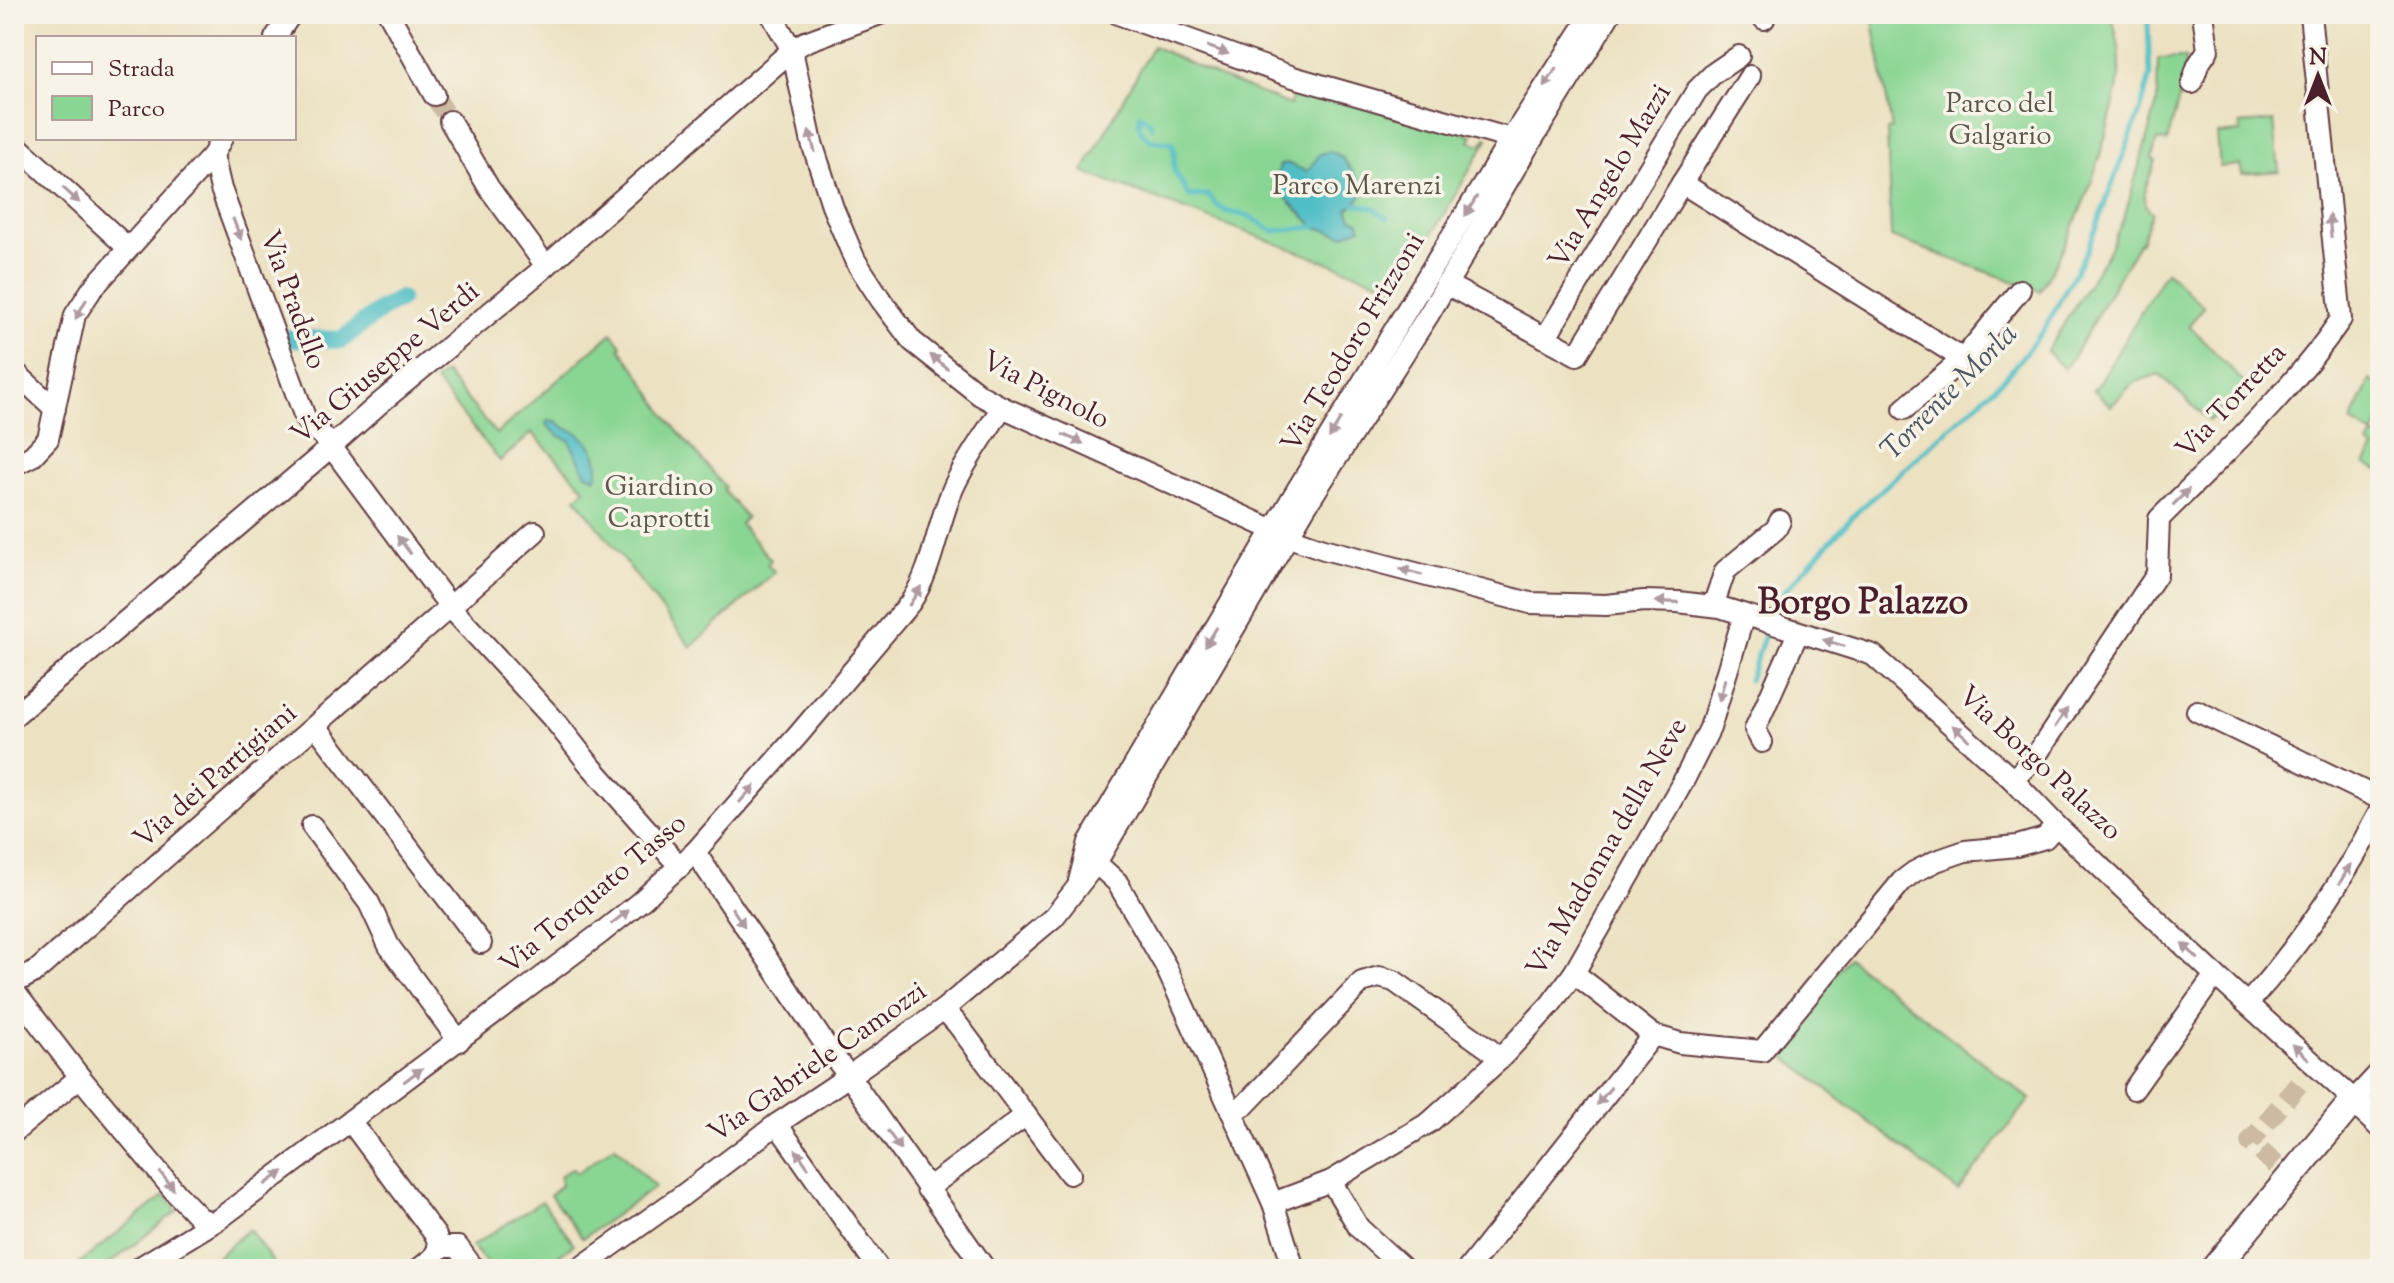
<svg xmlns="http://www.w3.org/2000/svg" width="2394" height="1283" viewBox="0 0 2394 1283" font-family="'Sorts Mill Goudy',serif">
<rect width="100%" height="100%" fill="#f7f3e8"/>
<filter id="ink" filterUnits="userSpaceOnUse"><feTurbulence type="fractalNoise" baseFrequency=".0125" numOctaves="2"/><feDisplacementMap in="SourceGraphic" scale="16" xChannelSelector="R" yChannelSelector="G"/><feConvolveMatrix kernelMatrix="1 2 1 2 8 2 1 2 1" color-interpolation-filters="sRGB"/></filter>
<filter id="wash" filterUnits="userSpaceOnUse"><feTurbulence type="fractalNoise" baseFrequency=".006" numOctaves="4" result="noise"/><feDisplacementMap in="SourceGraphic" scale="32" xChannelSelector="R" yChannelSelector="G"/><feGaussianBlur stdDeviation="1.8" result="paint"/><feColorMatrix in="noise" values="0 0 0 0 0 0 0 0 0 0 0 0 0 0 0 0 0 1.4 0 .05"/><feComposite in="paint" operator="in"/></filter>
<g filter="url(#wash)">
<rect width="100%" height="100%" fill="#ece1c1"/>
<g fill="#89d593" stroke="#6a7a5f" stroke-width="2">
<path d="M1907,14H2111C2116,30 2120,46 2120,63C2120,82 2115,100 2110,118C2096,179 2072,236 2040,291L1891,237L1887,130L1892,129L1873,21Z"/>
<polygon points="1153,46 1217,76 1290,105 1295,86 1473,135 1470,141 1481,145 1486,138 1488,139 1405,280 1400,278 1394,287 1083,172"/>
<path d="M2185,58L2183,84L2167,142L2157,140L2152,159L2156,161C2151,176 2135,201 2152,212L2141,242L2138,243L2073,357L2064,369L2047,351L2107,254L2124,218L2157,103L2158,59Z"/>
<polygon points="2274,121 2279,171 2242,174 2240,165 2220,167 2217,134 2241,132 2240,124"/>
<polygon points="2167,272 2204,307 2189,325 2246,385 2209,421 2159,374 2133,383 2111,406 2093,389 2098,385 2162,277"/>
<polygon points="612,333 622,346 620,348 632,365 633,365 670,422 725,487 723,490 746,517 740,524 771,560 767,565 775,572 691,647 576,498 585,489 532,433 500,461 435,381 445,373 496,434"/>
<polygon points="2370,380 2380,387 2380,421 2373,435 2380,438 2380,471 2365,464 2374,449 2368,445 2373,435 2351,422"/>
<polygon points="1848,958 2030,1099 1958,1191 1776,1050"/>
<polygon points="615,1146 655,1187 583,1238 550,1195 561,1185 560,1176 572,1168 577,1173"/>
<polygon points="165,1195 177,1211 103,1269 72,1269"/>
<polygon points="542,1201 574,1244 539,1269 492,1269 472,1246"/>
<polygon points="249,1229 278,1269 225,1269 217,1257"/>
</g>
<g fill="#50bec5" stroke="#4d6e78" stroke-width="2">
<polygon points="1330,151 1342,157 1365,189 1359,199 1348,209 1352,218 1358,220 1361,228 1343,235 1315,227 1282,194 1277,177 1280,165 1287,163 1305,171 1309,170 1320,154"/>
<path d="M547,421H556C566,431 569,428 577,433C593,444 602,459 596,478L586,474L569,440L558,435L546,424Z"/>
</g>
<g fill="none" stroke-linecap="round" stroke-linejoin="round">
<g stroke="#50bec5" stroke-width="5">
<polyline points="1140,115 1150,122 1152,128"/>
<polyline points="1140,116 1139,125 1141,131"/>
<polyline points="1143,133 1150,140 1171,143 1174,148 1174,170 1189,196 1208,195 1217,206 1228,212 1249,216 1273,231 1315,227"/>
<polyline points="1354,204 1370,207"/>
<polyline points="1373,208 1387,218"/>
<polyline points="1771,620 1784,592 1857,512 2005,378 2045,328 2088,248 2141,109 2150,75 2148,24 2145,14"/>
<polyline points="1749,680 1767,629"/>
</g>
<polyline stroke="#50bec5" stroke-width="18" points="289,338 341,340 382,309 400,299"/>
</g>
</g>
<g filter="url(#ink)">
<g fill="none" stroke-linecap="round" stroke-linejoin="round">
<g stroke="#ccbaa3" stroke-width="20" stroke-dasharray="20 10" stroke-linecap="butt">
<polyline points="434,95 450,121"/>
<polyline points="2276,1165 2250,1142 2303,1079"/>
</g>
<g stroke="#623c42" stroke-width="24">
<g id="minor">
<polyline points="389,14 434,95"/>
<polyline points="771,14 792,50 812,143 833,208 855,260 881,300 912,341 980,395 1002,407 1289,537 1324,549 1530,603 1606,605 1644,601 1678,602 1720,607 1873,655 2013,780 2056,825 2215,975 2354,1100 2380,1072"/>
<polyline points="1118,14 1293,77 1511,139"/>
<polyline points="1763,14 1764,19"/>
<polyline points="275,38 291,14"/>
<polyline points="2192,83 2198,65 2208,50 2203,14"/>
<polyline points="450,121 489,188 546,266"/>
<polyline points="14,143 128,248"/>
<polyline points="213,155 221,189 306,420 324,437 451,608 556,722 589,764 680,867"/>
<polyline points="1682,183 1750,76"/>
<polyline points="1446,284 1577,355 1682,183 1963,359"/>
<polyline points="1545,338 1697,90 1714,73 1739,56"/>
<polyline points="14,371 55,409"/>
<polyline points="1904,409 1963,359 2020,290"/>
<polyline points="14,465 32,456 48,439 75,315 92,289 213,155 222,138"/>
<polyline points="1713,606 1725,571 1776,529 1780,521"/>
<polyline points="2197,711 2380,799"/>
<polyline points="14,716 331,447 380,403 537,274 792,50 805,42 880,14"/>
<polyline points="316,726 481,943"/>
<polyline points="1762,742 1755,729 1798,633"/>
<path d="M2013,780L2035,757L2157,574L2159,519C2222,455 2290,394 2341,319L2310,14"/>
<polyline points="312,826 369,903 389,946 459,1041"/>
<polyline points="695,852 831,1053 849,1076 985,1269"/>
<polyline points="1093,854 1096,863 1117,882 1165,965 1273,1203 1294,1269"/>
<polyline points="1079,881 1089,842 1292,498 1511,139 1592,14"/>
<polyline points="1574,973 1653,1035 1680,1043 1762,1051 1902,881 1914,872 1936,861 1965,851 2017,846 2045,838 2056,825"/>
<polyline points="14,983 35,972 535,532"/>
<polyline points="14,991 80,1077 176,1193 200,1218 210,1222"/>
<path d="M2248,1003C2301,945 2343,880 2380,811"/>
<polyline points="944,1009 958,1025 1070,1174"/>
<polyline points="2134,1089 2215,975"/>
<polyline points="1231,1111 1245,1105 1362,982 1379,977 1394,981 1489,1049 1499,1060"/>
<polyline points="351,1122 436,1236 439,1247 458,1247 474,1269"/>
<polyline points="777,1124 879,1269"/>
<polyline points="14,1132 80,1077"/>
<polyline points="1331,1181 1359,1228 1404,1269"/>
<polyline points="927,1189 1026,1115"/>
<polyline points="1273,1203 1331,1181 1430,1122 1499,1060 1550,1005 1574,973 1684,780 1710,728 1744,615"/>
<path d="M137,1269L219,1219L601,933L641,901L695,852L799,734L910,603C935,566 937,520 956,482C969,456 987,432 1002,407"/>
<polyline points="419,1269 433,1258 439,1247"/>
<polyline points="579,1269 683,1195 777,1124 849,1076 944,1009 1054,917 1096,863 1306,506 1429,314 1527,148 1610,14"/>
<polyline points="1468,1269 1653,1035"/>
</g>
</g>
<g stroke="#623c42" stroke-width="30">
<polyline id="major" points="2214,1269 2354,1100 2380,1124"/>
</g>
<use href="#minor" stroke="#fff" stroke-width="20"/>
<use href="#major" stroke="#fff" stroke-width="26"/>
</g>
<defs><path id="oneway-solid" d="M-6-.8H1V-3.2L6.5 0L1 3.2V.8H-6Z" transform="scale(2)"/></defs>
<g fill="#ae9aa0">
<use href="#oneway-solid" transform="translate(1218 50) rotate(20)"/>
<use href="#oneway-solid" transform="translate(1550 78) rotate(123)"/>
<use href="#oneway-solid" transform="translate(812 141) rotate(-105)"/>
<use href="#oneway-solid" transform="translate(71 195) rotate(43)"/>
<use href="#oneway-solid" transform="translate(1471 206) rotate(121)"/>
<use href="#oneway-solid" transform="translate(2330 226) rotate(-96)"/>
<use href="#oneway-solid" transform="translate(237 229) rotate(69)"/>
<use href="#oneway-solid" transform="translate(81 309) rotate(119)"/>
<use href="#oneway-solid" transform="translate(939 362) rotate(-141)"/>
<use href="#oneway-solid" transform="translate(1335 428) rotate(121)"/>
<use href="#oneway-solid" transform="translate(1073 439) rotate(24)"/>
<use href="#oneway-solid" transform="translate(2181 497) rotate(-45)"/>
<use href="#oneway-solid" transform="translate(404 545) rotate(-127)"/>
<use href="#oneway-solid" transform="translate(1411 572) rotate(-165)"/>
<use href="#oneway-solid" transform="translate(915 596) rotate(-58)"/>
<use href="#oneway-solid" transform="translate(1667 602) rotate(-178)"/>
<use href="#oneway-solid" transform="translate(1211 637) rotate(121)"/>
<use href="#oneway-solid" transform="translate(1834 643) rotate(-163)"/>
<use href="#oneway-solid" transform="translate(1722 690) rotate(105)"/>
<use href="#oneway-solid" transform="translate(2061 718) rotate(-56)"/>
<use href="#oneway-solid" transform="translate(1961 733) rotate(-138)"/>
<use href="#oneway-solid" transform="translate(747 794) rotate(-48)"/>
<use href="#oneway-solid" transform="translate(2345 874) rotate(-60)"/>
<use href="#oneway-solid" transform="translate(620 917) rotate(-38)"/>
<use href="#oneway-solid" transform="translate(738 917) rotate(56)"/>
<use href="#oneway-solid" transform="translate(2190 951) rotate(-136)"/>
<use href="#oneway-solid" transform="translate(2301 1052) rotate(-137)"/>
<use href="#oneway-solid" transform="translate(413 1075) rotate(-37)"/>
<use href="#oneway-solid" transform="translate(1604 1096) rotate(129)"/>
<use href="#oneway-solid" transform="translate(894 1140) rotate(55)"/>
<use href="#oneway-solid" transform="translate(802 1159) rotate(-125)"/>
<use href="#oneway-solid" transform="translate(274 1178) rotate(-36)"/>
<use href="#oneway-solid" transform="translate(167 1181) rotate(52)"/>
</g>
</g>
<g text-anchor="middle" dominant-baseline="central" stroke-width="7" stroke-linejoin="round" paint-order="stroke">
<g font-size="28" fill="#5d564a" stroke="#f7f3e8">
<text x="2000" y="105">Parco del<tspan x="2000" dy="32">Galgario</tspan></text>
<text x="1357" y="187">Parco Marenzi</text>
<text x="659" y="488">Giardino<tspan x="659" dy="32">Caprotti</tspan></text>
</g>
<g font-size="28" fill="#4a1f2b" stroke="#f7f3e8">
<text transform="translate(1611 177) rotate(-59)">Via Angelo Mazzi</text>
<text transform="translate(292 300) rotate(70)">Via Pradello</text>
<text transform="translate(1354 343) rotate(-59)">Via Teodoro Frizzoni</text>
<text transform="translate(386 364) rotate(-40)">Via Giuseppe Verdi</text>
<text transform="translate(1045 391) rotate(27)">Via Pignolo</text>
<text transform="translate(2232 402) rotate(-47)">Via Torretta</text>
<text transform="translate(2039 764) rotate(43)">Via Borgo Palazzo</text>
<text transform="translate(216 777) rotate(-41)">Via dei Partigiani</text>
<text transform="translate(1608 848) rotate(-60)">Via Madonna della Neve</text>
<text transform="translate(594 895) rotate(-40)">Via Torquato Tasso</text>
<text transform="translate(818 1063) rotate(-35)">Via Gabriele Camozzi</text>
</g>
<g font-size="30" font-style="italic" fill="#4c5761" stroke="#f7f3e8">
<text transform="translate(1950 393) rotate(-45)">Torrente Morla</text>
</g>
<g font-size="36" font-weight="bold" fill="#4a1f2b" stroke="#f7f3e8">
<text x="1863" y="604">Borgo Palazzo</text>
</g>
</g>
<rect width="2394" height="1283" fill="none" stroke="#f7f3e8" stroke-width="48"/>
<rect x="36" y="36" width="260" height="104" fill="#f7f3e8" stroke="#b29e9c" stroke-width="2"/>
<rect x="52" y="62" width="40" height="12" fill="#ffffff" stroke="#b29e9c" stroke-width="2"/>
<text x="108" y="76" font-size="24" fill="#4a1f2b">Strada</text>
<rect x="52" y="96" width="40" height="24" fill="#89d593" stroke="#b29e9c" stroke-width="2"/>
<text x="108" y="116" font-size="24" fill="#4a1f2b">Parco</text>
<g transform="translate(2318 76)" stroke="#f7f3e8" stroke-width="6" paint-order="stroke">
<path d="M0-6L14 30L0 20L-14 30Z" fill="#4a1f2b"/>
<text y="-12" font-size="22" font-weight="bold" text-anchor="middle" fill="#4a1f2b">N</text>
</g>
</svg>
